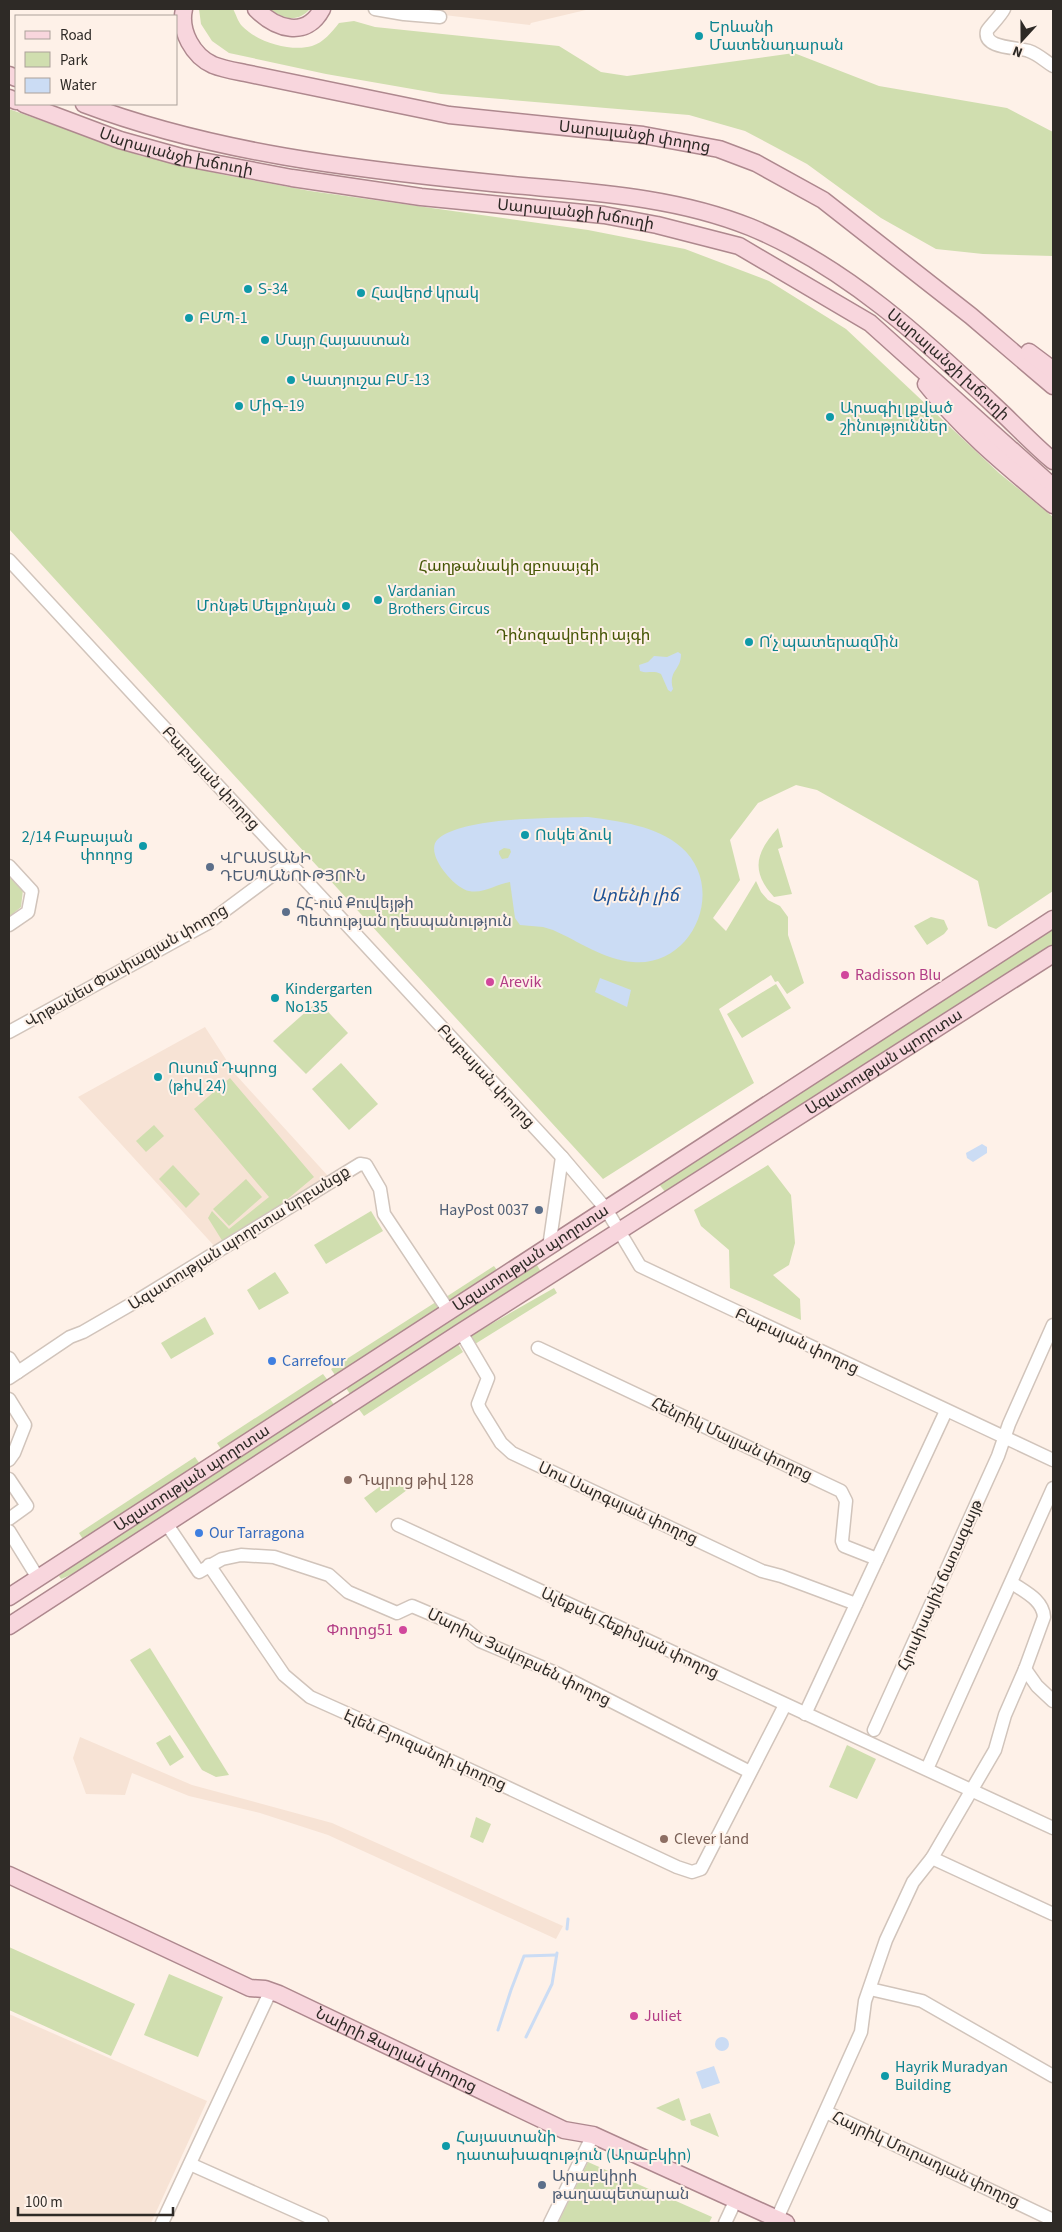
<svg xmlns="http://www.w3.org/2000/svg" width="1062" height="2232" viewBox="0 0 1062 2232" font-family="'Source Sans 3','Noto Sans Armenian',sans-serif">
<rect width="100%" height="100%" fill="#fef1e8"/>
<g fill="#f7e3d5">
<polygon points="427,9 590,9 531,23 530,25 427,13"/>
<polygon points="205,1027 236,1075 328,1176 217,1249 78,1097"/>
<polygon points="80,1737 192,1785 332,1823 563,1926 556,1939 328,1835 260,1813 189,1796 132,1773 125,1795 86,1794 73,1758"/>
<polygon points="9,2014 207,2101 151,2223 9,2223"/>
</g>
<g fill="#d0deaf">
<path d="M199,9H233C236,14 238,22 242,26C257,42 291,52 312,46C324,42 331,33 339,23L354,21L375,27L559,46L601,72L627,76L794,53L879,86L1007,108L1053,132V256L983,254L936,249L881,218L807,164L745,131L689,115L441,94L326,74L229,53L212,41L201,24Z"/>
<path d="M269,9H310C297,23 284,19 269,9Z"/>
<polygon points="9,109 141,156 225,175 310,191 588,230 685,249 769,281 846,329 999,473 1053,517 1053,891 996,929 988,926 978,881 817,790 796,785 758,803 730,840 740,880 713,918 726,931 756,881 761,892 768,900 780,906 788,917 788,935 804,983 787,994 778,981 775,982 771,975 719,1009 754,1083 603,1179 9,529"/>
<path d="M778,828L783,847L778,849L792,894L774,897C750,871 756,852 778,828Z"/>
<polygon points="9,875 23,890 21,907 9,917"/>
<polygon points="931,917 944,920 948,929 944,934 927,945 914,926"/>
<polygon points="1053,929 1053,945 666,1193 658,1183"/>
<polygon points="776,984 791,1008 742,1038 727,1014"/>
<polygon points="318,1001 348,1033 306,1074 273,1041"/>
<polygon points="341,1063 378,1104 349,1130 312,1089"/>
<polygon points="230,1078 314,1177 278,1207 223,1242 208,1218 212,1211 229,1229 269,1197 194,1109"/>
<polygon points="154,1125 164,1136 146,1152 136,1141"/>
<polygon points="173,1165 200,1194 186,1208 159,1179"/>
<polygon points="768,1165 791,1195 795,1243 789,1265 773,1275 800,1299 801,1320 730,1288 729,1250 701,1226 694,1210"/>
<polygon points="246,1179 262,1197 229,1226 213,1209"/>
<polygon points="371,1211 383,1231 326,1264 314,1245"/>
<polygon points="537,1265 541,1272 350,1394 346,1388"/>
<polygon points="494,1266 499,1273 451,1304 446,1297"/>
<polygon points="275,1272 289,1293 259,1310 247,1290"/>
<polygon points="554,1288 557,1293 475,1344 470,1336"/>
<polygon points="439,1300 445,1308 337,1378 331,1369"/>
<polygon points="205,1317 214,1334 171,1359 161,1343"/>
<polygon points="458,1344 463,1352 364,1416 358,1408"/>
<polygon points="323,1374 329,1382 223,1452 217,1443"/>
<polygon points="330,1399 335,1406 75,1573 61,1579 59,1576 70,1566"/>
<polygon points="195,1457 202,1467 86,1544 79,1533"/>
<polygon points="396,1475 407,1490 376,1513 364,1498"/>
<polygon points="150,1648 229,1775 216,1777 202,1770 130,1660"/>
<polygon points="170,1735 184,1757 170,1766 156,1743"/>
<polygon points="847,1745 876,1759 857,1799 829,1787"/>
<polygon points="476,1817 491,1824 483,1843 470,1837"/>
<polygon points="9,1947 135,2004 111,2056 9,2010"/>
<polygon points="169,1974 223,1997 198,2057 144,2035"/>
<polygon points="679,2098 686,2120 683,2121 656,2108"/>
<polygon points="710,2113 719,2137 691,2125 690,2120"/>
<polygon points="588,2162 712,2217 709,2223 558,2223"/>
</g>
<g fill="#cbdcf4" fill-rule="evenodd">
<path d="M678,652L681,654C681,671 668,670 673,689L671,692L668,690L661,674C653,670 647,674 640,671L639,665L648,662L654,656L667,657Z"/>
<path d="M588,817C619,821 657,826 681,847C727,887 694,967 633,962C605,960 578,941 553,930L543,927L520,925L515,918L510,882C496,884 484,894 469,891C455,889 423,853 438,839C463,817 554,818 588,817ZM504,848L510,849L511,852L508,858L502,859L499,854V851Z"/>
<polygon points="600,978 631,990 627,1007 595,992"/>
<polygon points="982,1144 987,1147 987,1153 973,1162 967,1158 966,1153"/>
<circle cx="722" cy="2044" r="7"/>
<polygon points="714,2066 720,2083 702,2089 696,2072"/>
</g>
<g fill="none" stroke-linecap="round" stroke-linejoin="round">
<g stroke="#cbdcf4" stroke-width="3">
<polyline points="567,1929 568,1919"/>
<polyline points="498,2030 511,1990 524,1956 556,1955"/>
<polyline points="526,2037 552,1984 557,1953"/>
</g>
<g stroke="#d1c4bb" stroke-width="15">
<g id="minor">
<polyline points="375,9 404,14 440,17"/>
<path d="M1004,9C1000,17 988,28 987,31C983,49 1018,47 1029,51C1038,54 1045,61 1053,66"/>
<polyline points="9,560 562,1157 606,1209 640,1266 1053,1460"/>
<polyline points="9,866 32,891 28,912 9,925"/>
<polyline points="9,1032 208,923 290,862"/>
<polyline points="549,1247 562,1157"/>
<polyline points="461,1332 488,1378 478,1404 480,1409 501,1443 512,1453 762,1571 781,1576 856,1604"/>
<polyline points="538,1348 841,1491 846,1501 842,1541 844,1546 877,1559"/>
<polyline points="9,1358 18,1372 9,1378"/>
<polyline points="18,1372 70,1337 83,1332 135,1302 360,1164 366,1165 380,1189 384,1214 448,1310"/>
<polyline points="9,1399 25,1425 14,1453 9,1460"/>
<polyline points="9,1479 27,1506 9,1519"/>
<polyline points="166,1523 199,1572 222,1559 241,1555 274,1557 329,1575 348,1592 397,1613 412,1606 464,1628 480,1641 558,1674 750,1772"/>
<polyline points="398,1525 1053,1828"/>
<polyline points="9,1531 38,1578"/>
<polyline points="209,1565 284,1675 310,1697 404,1739 677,1867 692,1872 701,1869 785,1705"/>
<polyline points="1025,1669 1037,1686 1053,1701"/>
<polyline points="805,1714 946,1411"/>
<polyline points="874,1730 998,1456 1009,1424 1053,1325"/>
<polyline points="927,1769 1053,1488"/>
<polyline points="932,1858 1053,1914"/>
<polyline points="870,1989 922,2001 1053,2076"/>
<polyline points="826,2112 1053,2220"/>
<polyline points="190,2164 322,2223"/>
<polyline points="162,2223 271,1990"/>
<polyline points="550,2223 593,2135"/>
<polyline points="725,2223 732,2208"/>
<path d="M775,2223L861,2032L865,2001L886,1940L913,1882L932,1858L995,1750L1005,1715L1025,1669L1044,1617C1043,1600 1025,1592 1012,1583"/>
</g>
</g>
<g stroke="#ae888e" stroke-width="19">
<g id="major">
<path id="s1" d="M184,9C179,31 193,56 213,65C223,69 235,71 245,73L449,115L643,135L719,149L756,163L823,200L971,316L1053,386"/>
<path d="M256,9C276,29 306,39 322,9"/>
<polyline points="9,75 16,78"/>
<polyline points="9,98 16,101"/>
<path id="s2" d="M24,104L120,140L181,157L292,178L421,197L604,215L657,225L739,246L870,323L1053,487"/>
<path id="s3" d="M84,104C214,153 354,169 492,183C579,192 668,194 750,227C845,266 925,340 999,410C1017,427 1034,445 1053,461"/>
<polyline points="1029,352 1053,370"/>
<path d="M926,384C962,430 1009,468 1053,505"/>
<path id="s4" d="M9,1597L1053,919"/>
<path id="s5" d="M9,1626L461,1332L1053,954"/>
<path id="s6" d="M9,1875L250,1988L265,1989L279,1994L564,2130L593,2135L786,2223"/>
</g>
</g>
<use href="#minor" stroke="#fff" stroke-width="12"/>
<use href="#major" stroke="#f8d6dd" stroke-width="16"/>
</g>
<g fill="#0f9aa8" stroke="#fef1e8" stroke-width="2">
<circle cx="699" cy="36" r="5"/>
<circle cx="248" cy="289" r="5"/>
<circle cx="361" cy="293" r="5"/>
<circle cx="189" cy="318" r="5"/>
<circle cx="265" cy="340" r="5"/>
<circle cx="291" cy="380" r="5"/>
<circle cx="239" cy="406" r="5"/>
<circle cx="830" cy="417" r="5"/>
<circle cx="378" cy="600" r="5"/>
<circle cx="346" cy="606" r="5"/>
<circle cx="749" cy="642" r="5"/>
<circle cx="525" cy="835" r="5"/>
<circle cx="143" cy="846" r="5"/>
<circle cx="275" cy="998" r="5"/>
<circle cx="158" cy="1077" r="5"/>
<circle cx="885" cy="2076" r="5"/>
<circle cx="446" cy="2146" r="5"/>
</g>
<g fill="#5c6f8a" stroke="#fef1e8" stroke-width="2">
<circle cx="210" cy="867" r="5"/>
<circle cx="286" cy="912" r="5"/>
<circle cx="539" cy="1210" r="5"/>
<circle cx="542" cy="2185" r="5"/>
</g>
<g fill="#d1479c" stroke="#fef1e8" stroke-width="2">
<circle cx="845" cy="975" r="5"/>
<circle cx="490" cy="982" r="5"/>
<circle cx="403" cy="1630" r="5"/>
<circle cx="634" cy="2016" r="5"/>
</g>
<g fill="#3f7fe0" stroke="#fef1e8" stroke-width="2">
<circle cx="272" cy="1361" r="5"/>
<circle cx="199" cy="1533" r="5"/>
</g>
<g fill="#8d6e63" stroke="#fef1e8" stroke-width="2">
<circle cx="348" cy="1480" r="5"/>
<circle cx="664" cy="1839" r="5"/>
</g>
<g text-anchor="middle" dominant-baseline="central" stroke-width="4" stroke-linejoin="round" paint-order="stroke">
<g font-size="16" fill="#0d838f" stroke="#fef1e8" text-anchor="start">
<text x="709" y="27">Երևանի<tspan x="709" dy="18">Մատենադարան</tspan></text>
<text x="258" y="289">Տ-34</text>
<text x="371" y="293">Հավերժ կրակ</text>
<text x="199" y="318">ԲՄՊ-1</text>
<text x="275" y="340">Մայր Հայաստան</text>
<text x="301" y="380">Կատյուշա ԲՄ-13</text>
<text x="249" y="406">ՄիԳ-19</text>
<text x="840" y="408">Արագիլ լքված<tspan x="840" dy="18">շինություններ</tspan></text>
<text x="388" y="591">Vardanian<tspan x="388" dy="18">Brothers Circus</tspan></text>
<text x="336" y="606" text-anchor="end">Մոնթե Մելքոնյան</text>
<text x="759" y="642">Ո՛չ պատերազմին</text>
<text x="535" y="835">Ոսկե ձուկ</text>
<text x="133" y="837" text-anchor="end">2/14 Բաբայան<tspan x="133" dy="18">փողոց</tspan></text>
<text x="285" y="989">Kindergarten<tspan x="285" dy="18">No135</tspan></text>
<text x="168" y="1068">Ուսում Դպրոց<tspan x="168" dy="18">(թիվ 24)</tspan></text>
<text x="895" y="2067">Hayrik Muradyan<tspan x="895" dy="18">Building</tspan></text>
<text x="456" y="2137">Հայաստանի<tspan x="456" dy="18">դատախազություն (Արաբկիր)</tspan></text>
</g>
<g font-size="16" fill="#2e2a26" stroke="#fef1e8">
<text stroke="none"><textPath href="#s1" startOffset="496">Սարալանջի փողոց</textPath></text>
<text stroke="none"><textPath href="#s2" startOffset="160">Սարալանջի խճուղի</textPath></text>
<text stroke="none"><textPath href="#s2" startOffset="565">Սարալանջի խճուղի</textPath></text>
<text stroke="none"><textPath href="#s3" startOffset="922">Սարալանջի խճուղի</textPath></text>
<text transform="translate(211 778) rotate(47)">Բաբայան փողոց</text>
<text transform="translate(126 966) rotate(-30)">Վրթանես Փափազյան փողոց</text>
<text stroke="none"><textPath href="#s5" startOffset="1041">Ազատության պողոտա</textPath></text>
<text transform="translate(486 1076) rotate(47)">Բաբայան փողոց</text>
<text transform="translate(239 1238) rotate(-32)">Ազատության պողոտա նրբանցք</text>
<text stroke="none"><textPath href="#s4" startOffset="622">Ազատության պողոտա</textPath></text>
<text transform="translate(797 1341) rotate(25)">Բաբայան փողոց</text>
<text transform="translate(732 1439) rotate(25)">Հենրիկ Մալյան փողոց</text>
<text stroke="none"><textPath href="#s4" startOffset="218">Ազատության պողոտա</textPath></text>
<text transform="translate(618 1503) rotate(25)">Սոս Սարգսյան փողոց</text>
<text transform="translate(940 1585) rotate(-66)">Հյուսիսային ճառագայթ</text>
<text transform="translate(630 1633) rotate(25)">Ալեքսեյ Հեքիմյան փողոց</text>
<text transform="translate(519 1657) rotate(26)">Մարիա Յակոբսեն փողոց</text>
<text transform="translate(425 1750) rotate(24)">Էլեն Բյուզանդի փողոց</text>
<text stroke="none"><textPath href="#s6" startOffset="426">Նաիրի Զարյան փողոց</textPath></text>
<text transform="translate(926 2159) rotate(25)">Հայրիկ Մուրադյան փողոց</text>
</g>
<g font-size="16" fill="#465605" stroke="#fef1e8">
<text x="509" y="566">Հաղթանակի զբոսայգի</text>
<text x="573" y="635">Դինոզավրերի այգի</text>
</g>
<g font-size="16" fill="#4e5e75" stroke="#fef1e8" text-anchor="start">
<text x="220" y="858">ՎՐԱՍՏԱՆԻ<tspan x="220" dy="18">ԴԵՍՊԱՆՈՒԹՅՈՒՆ</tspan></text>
<text x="296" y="903">ՀՀ-ում Քուվեյթի<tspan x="296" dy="18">Պետության դեսպանություն</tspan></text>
<text x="529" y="1210" text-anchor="end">HayPost 0037</text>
<text x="552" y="2176">Արաբկիրի<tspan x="552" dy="18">թաղապետարան</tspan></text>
</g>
<g font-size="16" fill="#b23c85" stroke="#fef1e8" text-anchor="start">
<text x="855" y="975">Radisson Blu</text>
<text x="500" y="982">Arevik</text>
<text x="393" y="1630" text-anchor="end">Փողոց51</text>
<text x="644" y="2016">Juliet</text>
</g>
<g font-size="16" fill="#366cbe" stroke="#fef1e8" text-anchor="start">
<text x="282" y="1361">Carrefour</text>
<text x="209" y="1533">Our Tarragona</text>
</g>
<g font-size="16" fill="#785e54" stroke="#fef1e8" text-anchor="start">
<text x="358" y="1480">Դպրոց թիվ 128</text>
<text x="674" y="1839">Clever land</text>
</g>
<g font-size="18" font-style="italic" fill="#1c5194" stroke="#fef1e8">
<text x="635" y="895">Արենի լիճ</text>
</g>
</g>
<rect width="1062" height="2232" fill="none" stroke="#2e2a26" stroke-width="20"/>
<rect x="15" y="15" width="162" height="90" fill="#fef1e8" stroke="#aba19a"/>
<rect x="25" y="31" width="25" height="8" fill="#f8d6dd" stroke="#aba19a"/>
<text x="60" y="40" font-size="15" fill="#2e2a26">Road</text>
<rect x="25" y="52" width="25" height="15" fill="#d0deaf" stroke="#aba19a"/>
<text x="60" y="65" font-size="15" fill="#2e2a26">Park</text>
<rect x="25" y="78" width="25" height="15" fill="#cbdcf4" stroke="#aba19a"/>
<text x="60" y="90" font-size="15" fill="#2e2a26">Water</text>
<g transform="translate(1022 40) rotate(201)" stroke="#fef1e8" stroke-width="4" paint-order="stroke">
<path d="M0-4L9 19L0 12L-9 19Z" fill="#2e2a26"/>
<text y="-8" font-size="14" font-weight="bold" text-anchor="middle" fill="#2e2a26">N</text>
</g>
<path d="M18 2207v8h155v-8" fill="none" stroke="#2e2a26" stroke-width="2.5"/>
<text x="25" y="2207" font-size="15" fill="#2e2a26" stroke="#fef1e8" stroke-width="4" paint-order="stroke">100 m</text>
</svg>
